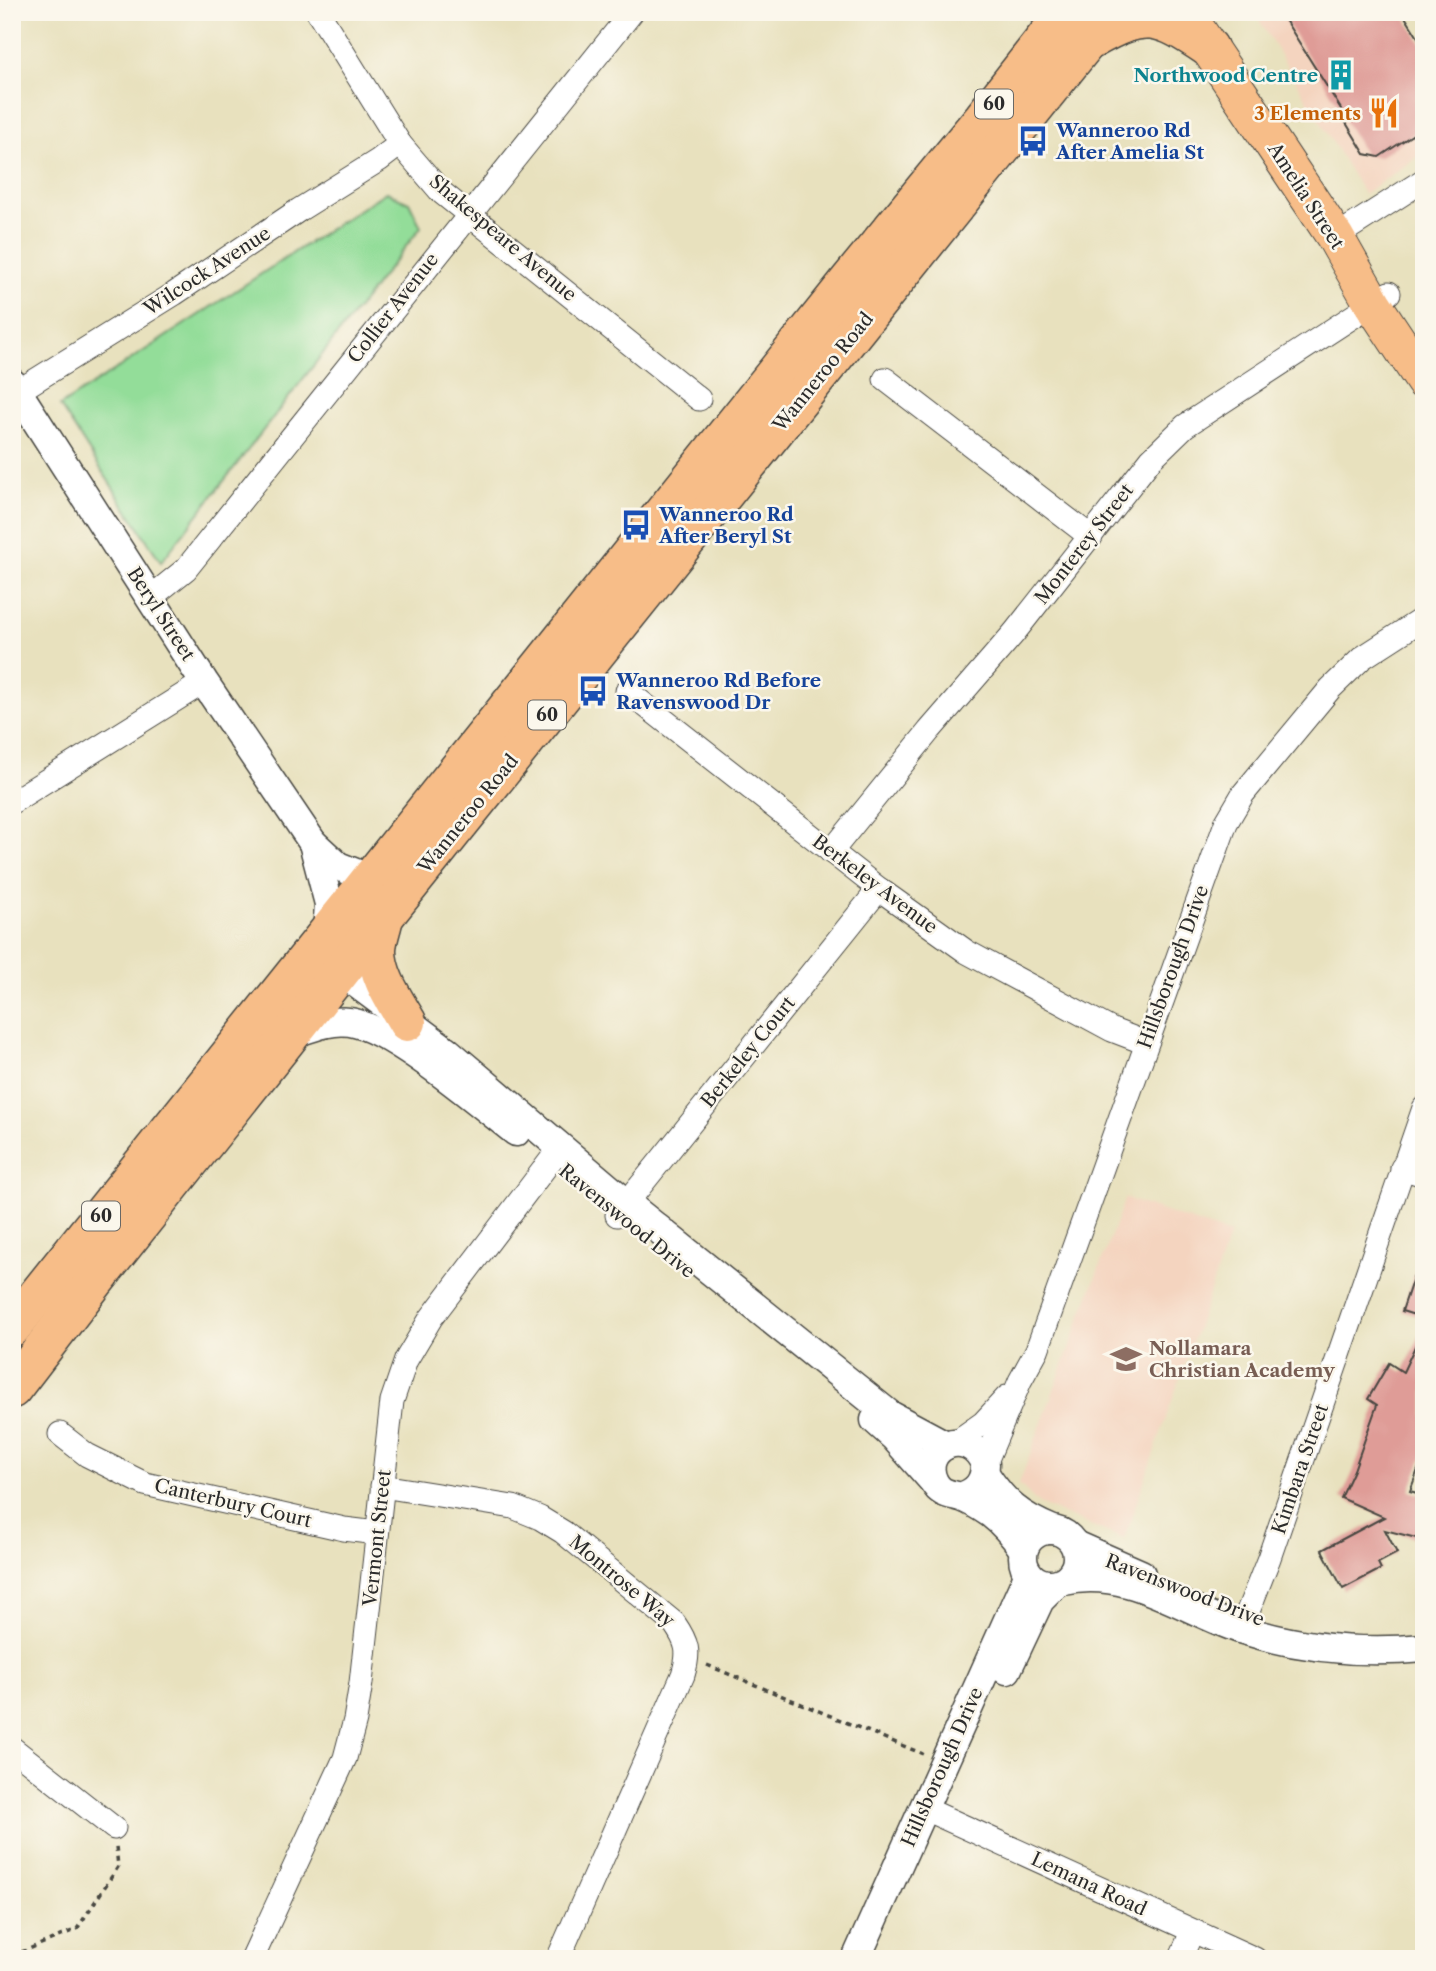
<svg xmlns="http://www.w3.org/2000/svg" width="1436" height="1971" viewBox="0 0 1436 1971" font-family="'Libre Caslon Text',serif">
<rect width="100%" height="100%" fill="#fbf7ec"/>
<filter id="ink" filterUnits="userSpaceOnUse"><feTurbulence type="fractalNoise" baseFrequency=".0143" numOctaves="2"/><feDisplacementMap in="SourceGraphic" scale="14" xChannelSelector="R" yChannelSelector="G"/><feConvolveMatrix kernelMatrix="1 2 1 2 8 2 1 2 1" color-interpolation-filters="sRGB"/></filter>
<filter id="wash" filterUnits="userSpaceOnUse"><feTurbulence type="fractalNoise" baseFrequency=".00686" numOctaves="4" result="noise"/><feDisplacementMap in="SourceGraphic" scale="28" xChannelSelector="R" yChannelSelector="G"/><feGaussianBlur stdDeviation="1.57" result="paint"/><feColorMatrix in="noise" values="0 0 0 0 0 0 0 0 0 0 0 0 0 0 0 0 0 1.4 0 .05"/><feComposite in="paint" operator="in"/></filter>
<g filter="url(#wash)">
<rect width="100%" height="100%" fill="#e8e1be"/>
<g fill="#f4d4bf">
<polygon points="1254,12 1402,12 1424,47 1424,152 1364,194"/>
<polygon points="1125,1198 1230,1234 1124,1539 1039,1504 1019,1484"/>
</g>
<polygon fill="#93dd99" stroke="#5f8462" stroke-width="2" points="386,192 409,202 421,227 161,562 60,406"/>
<g id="blocks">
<g fill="#df9c97">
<polygon points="1280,12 1402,12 1424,47 1424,127 1379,157 1365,154 1340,113 1341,109"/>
<polygon points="1421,1254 1424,1254 1424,1318 1402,1311"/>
<polygon points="1424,1327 1424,1454 1410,1491 1424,1495 1424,1540 1385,1530 1397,1553 1378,1563 1381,1569 1343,1589 1322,1550 1384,1517 1341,1498 1354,1470 1377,1405 1368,1399 1389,1363 1403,1372"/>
</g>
</g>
</g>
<g filter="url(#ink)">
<use href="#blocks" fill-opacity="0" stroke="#474641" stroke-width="2"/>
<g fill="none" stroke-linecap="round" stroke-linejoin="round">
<g stroke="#474641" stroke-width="25">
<g id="minor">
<polyline points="318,12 400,144 441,192 699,399"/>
<polyline points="1335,237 1424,180"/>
<polyline points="885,379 1091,537"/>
<polyline points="12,395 174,294 299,210 379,160 400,144"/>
<polyline points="150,598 186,569 632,12"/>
<polyline points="627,691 879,889 967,952 1112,1030 1146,1043"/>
<polyline points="12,802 204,682"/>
<polyline points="831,852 929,731 1014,633 1151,459 1185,426 1389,293"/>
<polyline points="1402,1168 1424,1175"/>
<polyline points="617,1215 879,889"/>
<polyline points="60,1434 87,1455 145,1484 344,1529 377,1533"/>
<polyline points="956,1442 983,1423 1007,1397"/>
<polyline points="985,1464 1020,1381 1037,1350 1226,823 1243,794 1330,689 1362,658 1424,618"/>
<path d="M382,1486L513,1507L540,1518L563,1532L674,1623C688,1643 690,1652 683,1675L558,1959"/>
<polyline points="1241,1629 1269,1558 1424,1108"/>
<polyline points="12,1748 114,1828"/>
<polyline points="923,1808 1255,1959"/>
<polyline points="252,1959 345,1758 355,1720 361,1683 392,1401 406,1360 431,1318 560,1148"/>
<polyline points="1180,1959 1192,1932"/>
</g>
</g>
<g stroke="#474641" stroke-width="31">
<g id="tertiary">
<polyline points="12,383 204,682 313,843 338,866 371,879"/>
<polyline points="313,843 329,904 327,933"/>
<polyline points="322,977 341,972 447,1051 626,1203 890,1415 946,1445"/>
<path d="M292,1034C310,1028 331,1019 350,1022C392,1028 480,1104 516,1132"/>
<polyline points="875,1420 894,1437 933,1481"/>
<path d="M985,1474C1005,1504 1019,1516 1053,1530"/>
<path d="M960,1497C977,1492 985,1482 985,1464C968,1423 917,1448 934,1482C940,1494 950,1494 961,1497C972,1501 981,1507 990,1513C1003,1523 1014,1536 1023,1549"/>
<circle cx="1050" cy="1557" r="27"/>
<polyline points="1075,1545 1141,1574"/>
<path d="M1064,1581C1129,1566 1184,1611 1243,1630C1301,1648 1363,1654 1424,1648"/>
<polyline points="1007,1670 1040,1600 1055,1585"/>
<polyline points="856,1959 1028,1575"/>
</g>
</g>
<g stroke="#474641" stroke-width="39">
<polyline id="primary" points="1193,24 1335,237 1373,304 1424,381"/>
</g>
<g stroke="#474641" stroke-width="41">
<g id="trunk">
<path d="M1091,40C1145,9 1159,14 1209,48"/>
<path d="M384,917C382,928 377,940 377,950C377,976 395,1001 407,1022"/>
<polyline points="12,1327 849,281 983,118 1066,12"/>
<polyline points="12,1389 95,1281 384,917 1111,12"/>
</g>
</g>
<g stroke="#474641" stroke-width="3.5" stroke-dasharray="5 5" stroke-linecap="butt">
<polyline points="707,1665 923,1754"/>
<polyline points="12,1956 77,1929 118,1867 116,1846"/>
</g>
<use href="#minor" stroke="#fff" stroke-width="23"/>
<use href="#tertiary" stroke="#fff" stroke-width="28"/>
<use href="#primary" stroke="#f7bd88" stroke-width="37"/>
<use href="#trunk" stroke="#f7bd88" stroke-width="38"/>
</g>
</g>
<defs>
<g id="building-bare" transform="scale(2.415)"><path d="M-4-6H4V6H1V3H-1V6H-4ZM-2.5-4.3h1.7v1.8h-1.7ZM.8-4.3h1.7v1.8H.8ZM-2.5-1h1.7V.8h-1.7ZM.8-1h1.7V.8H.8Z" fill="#0f9aa8" stroke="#fbf7ec" stroke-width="2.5" paint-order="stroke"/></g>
<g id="restaurant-bare" transform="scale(2.415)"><path d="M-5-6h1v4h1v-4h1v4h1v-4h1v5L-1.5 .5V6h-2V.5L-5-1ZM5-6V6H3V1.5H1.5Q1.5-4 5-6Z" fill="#e8710a" stroke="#fbf7ec" stroke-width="2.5" paint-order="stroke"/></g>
<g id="bus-bare" transform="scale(2.415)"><path d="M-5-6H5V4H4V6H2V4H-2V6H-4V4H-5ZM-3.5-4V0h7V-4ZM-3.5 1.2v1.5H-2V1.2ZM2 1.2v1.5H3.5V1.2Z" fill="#1a4fb4" stroke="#fbf7ec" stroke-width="2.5" paint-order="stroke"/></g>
<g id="school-bare" transform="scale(2.415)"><path d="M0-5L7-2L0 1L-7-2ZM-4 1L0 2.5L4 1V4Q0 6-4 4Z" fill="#8d6e63" stroke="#fbf7ec" stroke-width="2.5" paint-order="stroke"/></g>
</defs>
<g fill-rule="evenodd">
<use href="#building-bare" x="1341" y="75"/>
<use href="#restaurant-bare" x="1384" y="113"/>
<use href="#bus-bare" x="1033" y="141"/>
<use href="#bus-bare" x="636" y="525"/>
<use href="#bus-bare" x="593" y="691"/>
<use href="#school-bare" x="1126" y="1359"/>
</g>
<g text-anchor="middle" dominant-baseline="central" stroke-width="5" stroke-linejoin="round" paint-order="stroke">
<g fill="#fbf7ec" stroke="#696865" stroke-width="2">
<rect x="975" y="89.5" width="38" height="29" rx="5"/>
<rect x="528" y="700.5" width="38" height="29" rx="5"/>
<rect x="82" y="1201.5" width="38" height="29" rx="5"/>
</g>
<g font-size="18" font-weight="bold" fill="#2b2b2b">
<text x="994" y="104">60</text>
<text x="547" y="715">60</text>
<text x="101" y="1216">60</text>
</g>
<g font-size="19" font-weight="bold" fill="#0d838f" stroke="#fbf7ec" text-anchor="end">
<text x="1318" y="75">Northwood Centre</text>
</g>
<g font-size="19" font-weight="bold" fill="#c56008" stroke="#fbf7ec" text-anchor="end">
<text x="1361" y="113">3 Elements</text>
</g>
<g font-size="19" font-weight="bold" fill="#164399" stroke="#fbf7ec" text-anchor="start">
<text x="1056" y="130">Wanneroo Rd<tspan x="1056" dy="22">After Amelia St</tspan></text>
<text x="659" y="514">Wanneroo Rd<tspan x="659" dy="22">After Beryl St</tspan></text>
<text x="616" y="680">Wanneroo Rd Before<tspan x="616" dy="22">Ravenswood Dr</tspan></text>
</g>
<g font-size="19" fill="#2b2b2b" stroke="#fbf7ec">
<text transform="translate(1306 196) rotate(57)">Amelia Street</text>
<text transform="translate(503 238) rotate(40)">Shakespeare Avenue</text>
<text transform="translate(207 271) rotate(-33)">Wilcock Avenue</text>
<text transform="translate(393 308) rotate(-52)">Collier Avenue</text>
<text transform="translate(823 372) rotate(-51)">Wanneroo Road</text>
<text transform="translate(1084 544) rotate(-52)">Monterey Street</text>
<text transform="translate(161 614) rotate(57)">Beryl Street</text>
<text transform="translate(468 814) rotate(-51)">Wanneroo Road</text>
<text transform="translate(875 884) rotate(37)">Berkeley Avenue</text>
<text transform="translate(1173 967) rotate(-70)">Hillsborough Drive</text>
<text transform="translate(748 1052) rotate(-51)">Berkeley Court</text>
<text transform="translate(627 1221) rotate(39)">Ravenswood Drive</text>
<text transform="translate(1300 1469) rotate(-71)">Kimbara Street</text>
<text transform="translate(233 1503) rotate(13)">Canterbury Court</text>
<text transform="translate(377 1538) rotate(-84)">Vermont Street</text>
<text transform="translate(622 1581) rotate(40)">Montrose Way</text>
<text transform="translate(1185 1590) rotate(21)">Ravenswood Drive</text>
<text transform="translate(942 1767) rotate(-66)">Hillsborough Drive</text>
<text transform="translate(1089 1884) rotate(25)">Lemana Road</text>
</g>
<g font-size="19" font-weight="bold" fill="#785e54" stroke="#fbf7ec" text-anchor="start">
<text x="1149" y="1348">Nollamara<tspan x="1149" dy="22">Christian Academy</tspan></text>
</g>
</g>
<rect width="1436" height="1971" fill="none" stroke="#fbf7ec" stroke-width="42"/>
</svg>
